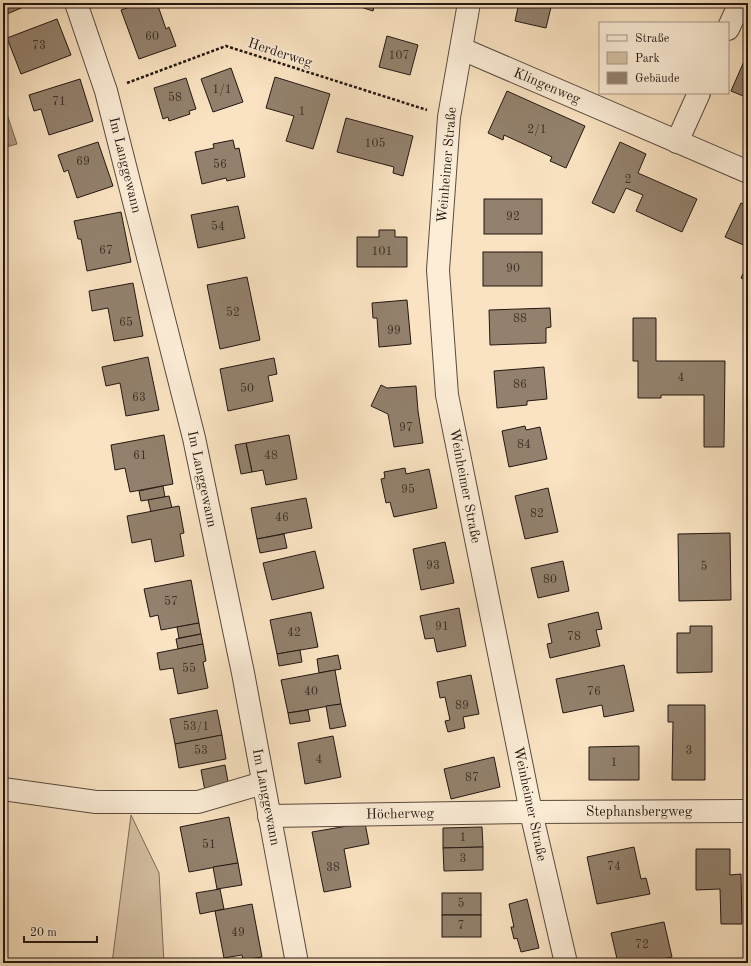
<svg xmlns="http://www.w3.org/2000/svg" width="751" height="966" viewBox="0 0 751 966" font-family="'Old Standard TT',serif">
<defs>
<pattern id="water-ripples" width="26" height="14" patternUnits="userSpaceOnUse"><rect width="26" height="14" fill="#b19e86"/><path d="M2 4q2-2 4 0t4 0M15 11q2-2 4 0t4 0" fill="none" stroke="#90806c"/></pattern>
</defs>
<rect width="100%" height="100%" fill="#fae3c2"/>
<filter id="stains"><feTurbulence type="fractalNoise" baseFrequency=".005" numOctaves="4"/><feColorMatrix values="0 0 0 0 .2 0 0 0 0 .09 0 0 0 0 .02 0 0 0 .5 -.17"/></filter>
<radialGradient id="worn" r=".72"><stop offset=".6" stop-color="#630" stop-opacity="0"/><stop offset="1" stop-color="#630" stop-opacity=".3"/></radialGradient>
<polygon fill="#d5c0a4" stroke="#7c6c5a" points="131,815 159,873 164,963 112,963"/>
<polygon fill="url(#water-ripples)" stroke="#786857" points="6,111 17,144 6,147 3,139 3,112"/>
<g fill="#93816d" stroke="#231711">
<polygon points="3,3 33,3 7,14"/>
<polygon points="141,3 157,3 166,29 169,27 176,46 139,59 121,10"/>
<polygon points="348,3 375,3 373,11"/>
<polygon points="519,3 552,3 546,28 515,21"/>
<polygon points="57,19 71,55 21,74 7,38"/>
<polygon points="387,36 418,45 410,75 379,67"/>
<polygon points="745,59 748,61 748,98 731,91"/>
<polygon points="231,68 243,102 213,112 201,79"/>
<polygon points="275,77 330,94 313,149 286,141 294,116 266,108"/>
<polygon points="186,78 196,109 189,111 190,114 169,121 168,117 163,119 154,88"/>
<polygon points="80,79 93,121 49,135 41,109 34,111 29,95"/>
<polygon points="507,91 585,126 566,168 550,161 552,157 504,135 503,140 488,133"/>
<polygon points="346,118 413,136 403,176 393,173 394,167 337,152"/>
<polygon points="233,140 235,149 239,148 245,177 227,181 226,178 202,184 195,152 214,148 213,144"/>
<polygon points="98,142 113,186 77,198 68,170 64,172 58,155"/>
<polygon points="620,142 646,154 638,173 697,199 682,232 636,211 643,195 626,188 614,213 592,203"/>
<rect x="484" y="199" width="58" height="35"/>
<polygon points="741,203 748,206 748,247 725,237"/>
<polygon points="238,206 245,238 198,248 191,215"/>
<polygon points="121,212 131,262 87,271 81,239 78,239 74,221"/>
<polygon points="379,230 395,230 395,237 407,237 407,267 357,267 357,237 379,237"/>
<rect x="483" y="252" width="59" height="34"/>
<polygon points="748,263 748,281 741,278"/>
<polygon points="247,277 260,340 220,349 207,285"/>
<polygon points="133,283 143,336 114,341 108,308 92,311 89,291"/>
<polygon points="407,300 411,344 379,347 377,318 373,318 372,303"/>
<polygon points="550,308 551,327 546,328 546,343 490,345 489,310"/>
<polygon points="633,318 656,318 656,361 725,361 724,447 704,447 704,395 661,395 661,398 638,398 638,361 633,361"/>
<polygon points="148,357 159,410 126,416 120,383 106,386 102,367"/>
<polygon points="274,358 277,374 268,376 273,401 228,411 220,369"/>
<polygon points="544,367 547,399 527,401 527,405 497,408 494,371"/>
<polygon points="381,385 387,388 416,386 418,411 423,443 394,447 388,414 371,406"/>
<polygon points="525,426 526,430 540,427 547,459 509,467 502,431"/>
<polygon points="164,435 173,484 130,492 125,468 115,470 111,445"/>
<polygon points="289,435 297,479 266,485 263,470 252,472 246,443"/>
<polygon points="246,443 252,472 241,474 235,445"/>
<polygon points="405,468 406,474 429,469 437,508 394,517 390,502 386,503 381,479 385,478 384,472"/>
<polygon points="163,486 165,497 141,501 139,491"/>
<polygon points="548,488 558,532 525,539 515,496"/>
<polygon points="169,496 172,508 151,512 148,500"/>
<polygon points="306,498 312,528 257,539 251,508"/>
<polygon points="179,506 184,533 180,534 184,556 155,562 151,539 132,543 127,516"/>
<polygon points="730,533 731,600 679,601 678,534"/>
<polygon points="284,534 287,548 260,553 257,539"/>
<polygon points="445,542 454,583 421,590 413,549"/>
<polygon points="315,551 324,588 272,600 263,563"/>
<polygon points="563,561 569,591 538,598 531,568"/>
<polygon points="191,580 199,623 161,630 158,615 150,617 144,589"/>
<polygon points="459,608 466,646 437,652 434,638 425,639 420,616"/>
<polygon points="311,612 318,647 277,654 270,620"/>
<polygon points="598,612 602,629 596,630 600,646 550,658 547,644 552,643 548,624"/>
<polygon points="199,623 201,634 179,638 177,627"/>
<polygon points="690,626 712,626 712,672 677,673 677,633 690,633"/>
<polygon points="201,634 203,644 178,649 176,639"/>
<polygon points="203,644 206,661 203,662 208,688 178,694 173,668 160,670 157,653"/>
<polygon points="300,650 302,662 279,666 277,654"/>
<polygon points="338,655 341,669 319,673 317,659"/>
<polygon points="624,665 634,711 604,717 602,705 563,713 556,679"/>
<polygon points="744,666 748,666 748,745 745,745"/>
<polygon points="335,670 341,704 288,713 281,680"/>
<polygon points="471,675 479,714 463,717 465,728 448,732 445,721 450,720 445,697 440,698 437,682"/>
<polygon points="341,704 346,726 330,729 326,706"/>
<polygon points="668,705 705,705 705,780 672,780 673,722 668,722"/>
<polygon points="217,710 222,735 175,744 170,719"/>
<polygon points="308,710 310,721 290,724 288,713"/>
<polygon points="222,735 226,759 179,768 175,744"/>
<polygon points="333,736 341,777 305,784 298,743"/>
<polygon points="639,746 639,780 589,780 589,747"/>
<polygon points="494,757 500,787 451,799 444,769"/>
<polygon points="225,765 229,787 205,791 201,770"/>
<polygon points="229,817 238,863 189,872 180,827"/>
<polygon points="365,823 369,844 344,849 351,887 324,892 312,832"/>
<polygon points="482,827 483,847 443,848 443,828"/>
<polygon points="483,847 483,870 444,871 443,848"/>
<polygon points="634,847 641,879 646,878 650,894 597,904 587,857"/>
<polygon points="696,849 730,849 730,875 741,874 742,924 721,924 720,889 696,890"/>
<polygon points="238,863 242,885 217,889 213,867"/>
<polygon points="220,889 224,909 200,914 196,893"/>
<rect x="442" y="893" width="39" height="22"/>
<polygon points="527,899 539,948 521,952 517,938 514,939 511,927 514,927 509,904"/>
<polygon points="252,904 262,957 243,960 242,955 224,958 215,911"/>
<rect x="442" y="915" width="39" height="22"/>
<polygon points="664,922 672,957 644,963 618,963 611,933"/>
</g>
<g fill="none" stroke-linecap="round" stroke-linejoin="round">
<g stroke="#594a3d" stroke-width="24">
<g id="minor">
<polyline points="76,3 106,91 194,438 243,673 297,963"/>
<polyline points="469,3 449,117 438,270 447,395 531,812 566,963"/>
<polyline points="728,29 740,3"/>
<polyline points="462,49 748,172"/>
<polyline points="677,142 699,93"/>
<polyline points="3,789 96,802 198,802 263,783"/>
<polyline points="269,816 531,812 748,811"/>
</g>
</g>
<polyline stroke="#231711" stroke-width="2.5" stroke-dasharray="3 2" stroke-linecap="butt" points="127,83 226,46 427,110"/>
<use href="#minor" stroke="#fcedd7" stroke-width="22"/>
</g>
<g text-anchor="middle" dominant-baseline="central" stroke-width="3.5" stroke-linejoin="round" paint-order="stroke">
<g font-size="12" fill="#3f3228">
<text x="152" y="37">60</text>
<text x="39" y="46">73</text>
<text x="399" y="56">107</text>
<text x="222" y="90">1/1</text>
<text x="175" y="98">58</text>
<text x="59" y="102">71</text>
<text x="302" y="112">1</text>
<text x="537" y="130">2/1</text>
<text x="375" y="144">105</text>
<text x="83" y="162">69</text>
<text x="220" y="165">56</text>
<text x="628" y="180">2</text>
<text x="513" y="217">92</text>
<text x="218" y="227">54</text>
<text x="106" y="251">67</text>
<text x="382" y="252">101</text>
<text x="513" y="269">90</text>
<text x="233" y="313">52</text>
<text x="520" y="319">88</text>
<text x="126" y="323">65</text>
<text x="394" y="331">99</text>
<text x="681" y="378">4</text>
<text x="520" y="385">86</text>
<text x="247" y="389">50</text>
<text x="139" y="398">63</text>
<text x="406" y="428">97</text>
<text x="524" y="445">84</text>
<text x="140" y="456">61</text>
<text x="271" y="456">48</text>
<text x="408" y="490">95</text>
<text x="537" y="514">82</text>
<text x="282" y="518">46</text>
<text x="433" y="566">93</text>
<text x="704" y="567">5</text>
<text x="550" y="580">80</text>
<text x="171" y="602">57</text>
<text x="442" y="627">91</text>
<text x="294" y="633">42</text>
<text x="574" y="637">78</text>
<text x="189" y="669">55</text>
<text x="311" y="692">40</text>
<text x="594" y="692">76</text>
<text x="462" y="706">89</text>
<text x="196" y="727">53/1</text>
<text x="201" y="751">53</text>
<text x="689" y="751">3</text>
<text x="319" y="760">4</text>
<text x="614" y="763">1</text>
<text x="472" y="778">87</text>
<text x="463" y="838">1</text>
<text x="209" y="845">51</text>
<text x="463" y="859">3</text>
<text x="614" y="867">74</text>
<text x="333" y="868">38</text>
<text x="461" y="904">5</text>
<text x="461" y="926">7</text>
<text x="238" y="933">49</text>
<text x="642" y="945">72</text>
</g>
<g font-size="14" fill="#231711" stroke="#fcedd7">
<text transform="translate(280 53) rotate(18)">Herderweg</text>
<text transform="translate(547 86) rotate(23)">Klingenweg</text>
<text transform="translate(125 165) rotate(76)">Im Langgewann</text>
<text transform="translate(447 165) rotate(-85)">Weinheimer Straße</text>
<text transform="translate(202 479) rotate(78)">Im Langgewann</text>
<text transform="translate(465 486) rotate(79)">Weinheimer Straße</text>
<text transform="translate(266 797) rotate(79)">Im Langgewann</text>
<text transform="translate(530 804) rotate(78)">Weinheimer Straße</text>
<text x="639" y="812">Stephansbergweg</text>
<text transform="translate(400 814) rotate(-1)">Höcherweg</text>
</g>
</g>
<rect width="751" height="966" fill="none" stroke="#fae3c2" stroke-width="16"/>
<rect x="4" y="4" width="743" height="958" fill="none" stroke="#231711" stroke-width="2"/>
<rect x="8" y="8" width="735" height="950" fill="none" stroke="#231711"/>
<rect x="599" y="22" width="130" height="72" fill="#fcedd7" stroke="#a59788"/>
<rect x="607" y="35" width="20" height="6" fill="#fcedd7" stroke="#a59788"/>
<text x="635" y="42" font-size="12" fill="#231711">Straße</text>
<rect x="607" y="52" width="20" height="12" fill="#d5c0a4" stroke="#a59788"/>
<text x="635" y="62" font-size="12" fill="#231711">Park</text>
<rect x="607" y="72" width="20" height="12" fill="#93816d" stroke="#a59788"/>
<text x="635" y="82" font-size="12" fill="#231711">Gebäude</text>
<path d="M24 936v6h73v-6" fill="none" stroke="#231711" stroke-width="2"/>
<text x="30" y="936" font-size="12" fill="#231711" stroke="#fcedd7" stroke-width="3" paint-order="stroke">20 m</text>
<rect width="100%" height="100%" filter="url(#stains)"/>
<rect width="100%" height="100%" fill="url(#worn)"/>
</svg>
